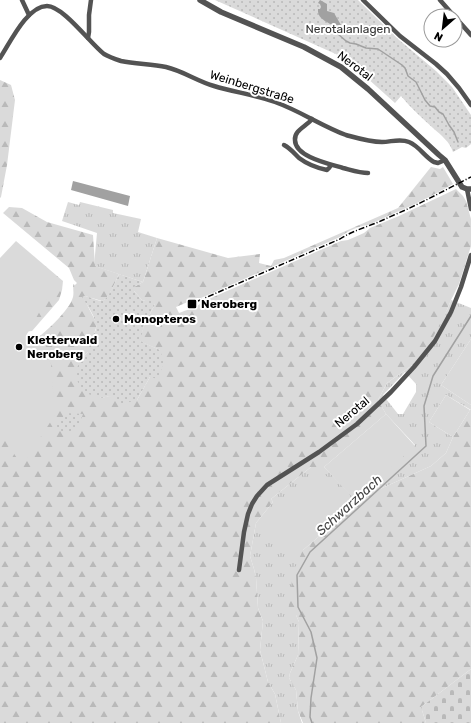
<svg xmlns="http://www.w3.org/2000/svg" width="471" height="723" viewBox="0 0 471 723" font-family="Rubik,sans-serif">
<defs>
<pattern id="grass-tufts" width="24" height="20" patternUnits="userSpaceOnUse"><rect width="24" height="20" fill="#dadada"/><path d="M3 7l-1-3M5 7V3M7 7l1-3M15 17l-1-3M17 17v-4M19 17l1-3" fill="none" stroke="#b9b9b9"/></pattern>
<pattern id="forest-firs" width="22" height="20" patternUnits="userSpaceOnUse"><rect width="22" height="20" fill="#dadada"/><path d="M5 1l3.5 6h-7zM16 11l3.5 6h-7z" fill="#b9b9b9"/></pattern>
<pattern id="cemetery-stones" width="16" height="16" patternUnits="userSpaceOnUse"><rect width="16" height="16" fill="#dadada"/><path d="M2 7V4a2 2 0 0 1 4 0v3zM10 15v-3a2 2 0 0 1 4 0v3z" fill="#b9b9b9"/></pattern>
<pattern id="park-dots" width="8" height="8" patternUnits="userSpaceOnUse"><rect width="8" height="8" fill="#dadada"/><path d="M2 2h.1M6 6h.1" fill="none" stroke="#b9b9b9" stroke-width="1.8" stroke-linecap="round"/></pattern>
</defs>
<rect width="100%" height="100%" fill="#fff"/>
<g fill="url(#grass-tufts)" fill-rule="evenodd">
<polygon points="68,202 79,205 80,202 113,210 113,213 141,219 138,232 157,238 143,282 94,266 97,233 62,221"/>
<path d="M451,300L471,308V339L441,385L471,405V410L446,395L429,422L453,437L446,453L431,466L369,494L303,550L296,615L299,622L298,655L290,673L289,678L296,690L298,711L302,723H281L275,694L268,682L260,650L263,621L258,608L256,578L254,569L250,556L256,523L273,502L271,499L311,467H324L355,499L415,445L386,414L378,400L387,383L411,366L447,310ZM405,372L416,384V392L403,414H398L383,395Z"/>
</g>
<g fill="url(#forest-firs)">
<polygon points="0,80 11,85 15,100 7,165 1,197 0,198"/>
<path d="M431,167L440,169L443,167L453,184C426,200 397,212 368,225C358,226 348,231 340,237L201,298H197L176,307L179,313C186,310 197,308 202,302L341,241L348,240L364,233L370,228L399,216L456,189L463,196L466,201L471,219V246L459,284L451,300L447,310L432,339L411,366L387,383L378,400L386,414L324,467H311L271,499L273,502L256,523L250,556L254,569L256,578L258,608L263,621L260,650L268,682L275,694L281,723H0V338L32,342C43,335 70,310 73,297C74,293 73,288 73,284L75,285L77,283L74,280L69,268L3,213L9,207L22,208L47,222L93,235L95,266L119,274C115,282 110,298 102,301L85,296L83,297L96,322V328L94,334L88,343V352L81,359L101,398L109,396L137,400L150,377L160,350L139,341L144,326L155,304L142,300L134,291V287L143,282L157,238L228,258L260,254L259,263L271,266L274,260L284,258L398,208Z"/>
<polygon points="16,241 63,281 62,290 59,300 32,331 22,332 0,330 0,258"/>
<polygon points="470,410 471,410 471,669 421,707 426,723 303,723 298,711 296,690 289,678 290,673 298,655 299,622 296,615 288,613 293,572 303,550 369,494 431,466 446,453 453,437"/>
</g>
<polygon fill="url(#cemetery-stones)" points="471,669 471,723 426,723 421,707"/>
<g fill="url(#park-dots)">
<path d="M215,0H358L398,39L436,71L452,87L471,115V144L466,148L462,147L453,152C450,142 441,135 433,128C422,118 411,108 401,96L395,103L357,69L338,55Z"/>
<path d="M119,274L143,282L134,287V291L142,300L146,301L149,298L153,299L155,304L144,326L140,341L160,350L164,362L158,379L150,377L137,400L122,404L109,396L102,398L88,394L80,386L76,378L77,368L81,359L88,352C88,347 87,341 91,337C93,334 95,333 96,329C98,320 87,305 82,297L85,296C90,297 96,300 101,301C108,301 116,280 119,274Z"/>
<path d="M66,413L83,414C81,421 74,433 65,432C62,432 58,429 55,427Z"/>
</g>
<g fill="#dadada">
<polygon points="16,244 58,279 27,334 49,359 51,364 53,391 60,407 22,466 0,432 0,261"/>
<polygon points="471,339 471,405 441,385"/>
<polygon points="446,395 470,410 453,437 429,422"/>
<polygon points="386,414 415,446 355,500 324,467"/>
<polygon points="319,468 351,503 292,559 261,523"/>
</g>
<g fill="#a1a1a1">
<path d="M320,0L327,4V11L334,13L341,25L340,30L337,29C331,22 317,21 318,9H320L321,7L320,4L318,3Z"/>
<polygon points="73,181 130,196 128,206 71,190"/>
</g>
<g fill="none" stroke-linecap="round" stroke-linejoin="round">
<g stroke="#a1a1a1" stroke-width="1.5">
<polyline points="337,29 338,34 346,41 350,43 356,44 366,48 378,49 402,65 405,68 408,76 416,82 425,100 430,106 435,107 439,112 443,114 449,125 454,132 458,142"/>
<polyline points="312,723 310,717 311,698 317,658 311,632 298,607 297,575 310,552 426,446 424,406 433,376 471,316"/>
</g>
<g stroke="#535353" stroke-width="4.5">
<polyline points="22,0 29,15"/>
<polyline points="363,0 400,36 436,64 447,74 459,88 471,105"/>
<polyline points="440,0 454,16"/>
<polyline points="455,17 471,35"/>
<polyline points="88,38 89,32 89,15 91,0"/>
<path d="M0,58C10,43 27,6 47,6C63,6 90,43 104,54C109,57 115,59 121,61C136,64 151,64 166,67C183,71 197,81 214,86C234,92 255,95 275,102C300,111 322,126 346,135C357,138 370,142 382,142C391,142 400,138 409,142C419,146 425,157 434,162L438,163L445,160"/>
<path d="M312,119C307,126 294,130 295,140C295,157 330,164 343,168C351,170 360,173 368,173"/>
<path d="M284,145C290,148 294,153 299,158C307,164 317,168 327,170L329,168L331,165"/>
<polyline points="467,189 471,209"/>
<polyline points="239,570 244,532 248,514 252,504 257,496 267,485 319,452 357,424 391,392 414,367 435,341 451,312 461,287 471,255"/>
</g>
<polyline stroke="#535353" stroke-width="5.5" points="200,0 221,12 304,47 341,67 368,89 439,155 445,160 462,187 467,189 471,189"/>
<path stroke="#000" stroke-width="1.5" stroke-dasharray="6 2 1 2" stroke-linecap="butt" d="M198,301L340,239C349,233 358,230 368,226C377,223 385,219 394,215C420,204 445,190 471,177"/>
</g>
<g fill="#000" stroke="#fff" stroke-width="1.5">
<rect x="187" y="299" width="10" height="10" rx="2"/>
<circle cx="116" cy="319" r="4"/>
<circle cx="19" cy="347" r="4"/>
</g>
<g text-anchor="middle" dominant-baseline="central" stroke-width="4" stroke-linejoin="round" paint-order="stroke">
<g font-size="12" fill="#313131" stroke="#fff">
<text x="348" y="29">Nerotalanlagen</text>
</g>
<g font-size="12" fill="#000" stroke="#fff">
<text transform="translate(355 66) rotate(37)">Nerotal</text>
<text transform="translate(252 87) rotate(17)">Weinbergstraße</text>
<text transform="translate(352 412) rotate(-40)">Nerotal</text>
</g>
<g font-size="12" font-weight="bold" fill="#000" stroke="#fff" text-anchor="start">
<text x="201" y="304">Neroberg</text>
<text x="124" y="319">Monopteros</text>
<text x="27" y="340">Kletterwald<tspan x="27" dy="14">Neroberg</tspan></text>
</g>
<g font-size="13" font-style="italic" fill="#424242" stroke="#fff">
<text transform="translate(349 505) rotate(-42)">Schwarzbach</text>
</g>
</g>
<g transform="translate(443 28) rotate(208)"><circle r="19" fill="#ffffff" stroke="#999999"/>
<path d="M0-3L7 15L0 10L-7 15Z" fill="#000000"/>
<text y="-6" font-size="11" font-weight="bold" text-anchor="middle" fill="#000000">N</text>
</g>
</svg>
